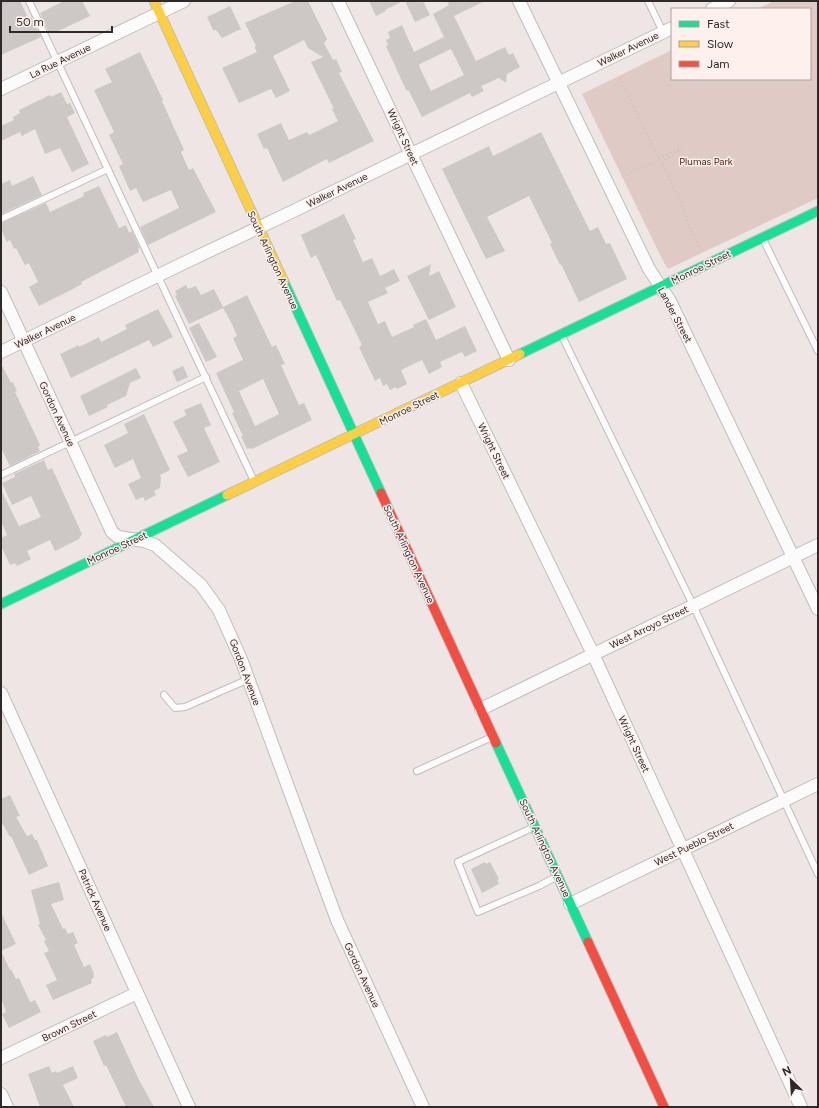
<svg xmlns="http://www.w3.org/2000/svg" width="819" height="1108" viewBox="0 0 819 1108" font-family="Figtree,sans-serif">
<rect width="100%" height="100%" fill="#ede6e4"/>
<polygon fill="#e0cac5" points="774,1 818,1 818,198 668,269 664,263 582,94 672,50 672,79 810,79 810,9 757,9"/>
<g fill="#cdc8c6" fill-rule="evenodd">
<polygon points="1,1 20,1 28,18 31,17 41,37 1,55"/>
<polygon points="64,1 82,1 90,16 54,33 53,31 49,33 40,13"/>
<polygon points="295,1 308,1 327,39 324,43 333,60 336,59 342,72 339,73 374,141 329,163 327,159 283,182 267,148 264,149 257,134 281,123 289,140 307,132 309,135 338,121 332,109 334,109 311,62 323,57 308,48 304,40 273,56 290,91 276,98 271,89 239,103 222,68 257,52 254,47 256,46 245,23"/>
<polygon points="369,1 403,1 385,10 386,11 376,16"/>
<polygon points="405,1 423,1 430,15 415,22"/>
<path d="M447,1H485L454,16L476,61L505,47L509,55L513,53L520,67L507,74L506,83L499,78L481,86L484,91L472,97L470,93L422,117L409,91L406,90L386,46L388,45L386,40L390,38L388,32L402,25L414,52L444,37L433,14L449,5ZM451,49L464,75L431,91L419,66L420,64Z"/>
<polygon points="230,6 241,29 222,38 216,30 213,30 207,17"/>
<polygon points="140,52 163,100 162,101 184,150 181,152 189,170 193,168 216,212 148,245 140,227 179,208 171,190 143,202 136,188 130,191 119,166 123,164 109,135 114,132 94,90 112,82 105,69"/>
<polygon points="61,92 67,104 70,103 75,113 67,117 89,164 72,172 60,148 45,154 35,129 22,136 20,132 1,141 1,126 14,120 13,117 20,113 19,110 50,95 51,97"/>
<polygon points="541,132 590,231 598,227 606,244 610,243 627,279 579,302 561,264 560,265 550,244 552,243 529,196 487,217 505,251 486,259 442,169 489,146 493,156"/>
<polygon points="33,176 42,195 1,214 1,184 10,180 12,186"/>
<polygon points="99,186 119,228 126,225 129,233 132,231 140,248 138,249 139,252 81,282 82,284 71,290 39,306 29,287 38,282 29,263 25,265 16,248 14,249 10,240 7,242 1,229 1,223 46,203 50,212 84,196 83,193"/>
<polygon points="344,214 356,239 353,240 363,262 372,258 380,276 394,269 400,281 385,288 388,293 368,302 378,324 385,321 392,337 414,327 413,325 426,319 436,340 465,326 477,351 465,357 462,352 440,362 442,367 429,374 422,360 401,370 407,384 397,389 396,387 390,390 387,384 383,386 380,378 375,381 359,347 362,345 340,300 337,301 316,255 311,258 301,235"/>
<polygon points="431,264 429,276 439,271 456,307 429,320 407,276"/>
<path d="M186,285L188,289L196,286L201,295L214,289L223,307L247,295L272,347L276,345L285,364L281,365L299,405L304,403L312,420L252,449L251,448L247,449L241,436H243L232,413L234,412L216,373L243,360L233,338L237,336L232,324L223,308L189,324L175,296L177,295L175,291ZM263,379L279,414L255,426L239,391Z"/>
<polygon points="158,309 173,337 153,347 149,340 71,378 60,354 79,345 79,347 99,337 101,342 127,329 125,325"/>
<polygon points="199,323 217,357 206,362 189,328"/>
<polygon points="1,364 11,383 13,382 17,391 15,392 40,445 38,447 40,451 10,466 1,448"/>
<polygon points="183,366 188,377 177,382 172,371"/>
<polygon points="136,368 141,378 130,383 126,396 107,405 108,407 89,416 80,396"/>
<polygon points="201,403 211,425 204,428 220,462 188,477 177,456 188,451 173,422 186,415 184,410"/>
<polygon points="144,414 170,470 160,475 161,478 160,488 154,491 156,495 145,501 143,497 136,500 128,484 141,478 133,459 115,468 104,445 128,433 124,424"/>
<polygon points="44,460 48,470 52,468 82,534 79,539 55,551 50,540 27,551 31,559 17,566 15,563 10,565 1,546 1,538 7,535 1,521 1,490 19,526 41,517 31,496 12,505 2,483 15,477 14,474"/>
<polygon points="10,795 20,816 16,817 27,836 32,834 35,840 37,840 48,866 29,875 11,836 10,837 1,821 1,799"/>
<polygon points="485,862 486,864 490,862 499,879 497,880 499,884 482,893 471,869"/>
<polygon points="59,882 64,900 51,904 63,929 65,928 68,934 73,932 78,943 74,945 84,967 90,964 94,974 93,975 94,978 91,979 92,983 53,1000 46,985 57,980 44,953 49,951 44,941 46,940 38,925 40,924 31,890"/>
<polygon points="1,913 16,944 1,951 10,970 11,969 16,979 19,978 30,1002 35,1000 41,1012 9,1028 2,1014 6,1012 1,998"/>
<polygon points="117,1032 139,1080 154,1107 126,1107 106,1065 104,1066 93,1041 106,1035 107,1037"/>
<polygon points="49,1066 52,1073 56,1071 57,1073 73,1066 78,1078 63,1085 74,1107 40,1107 28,1074"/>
</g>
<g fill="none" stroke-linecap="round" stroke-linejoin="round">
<g stroke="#c2bcba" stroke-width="8">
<g id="lane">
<polyline points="29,1 254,481"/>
<polyline points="648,1 663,32"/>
<polyline points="1,219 108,169"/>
<polyline points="763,239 818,351"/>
<polyline points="562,336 693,605 818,874"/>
<polyline points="1,475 206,377"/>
<polyline points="164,695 175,708 185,707 249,679"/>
<polyline points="417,771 492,737"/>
<polyline points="534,827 458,862 478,912 539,886 556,877"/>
</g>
</g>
<g stroke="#c2bcba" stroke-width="14">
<g id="street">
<polyline points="338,1 509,360"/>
<polyline points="519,1 649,269 670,301 818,609"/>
<polyline points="712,9 729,1"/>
<polyline points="1,89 184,1"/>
<polyline points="1,292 112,532 118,537 144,541 155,545 201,585 219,610 241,659 337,920 423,1107"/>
<polyline points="1,352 188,261 281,217 672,28"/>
<polyline points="461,383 593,654 801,1107"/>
<polyline points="1,693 189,1107"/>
<polyline points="481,709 818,545"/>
<polyline points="570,904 818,784"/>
<polyline points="1,1058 137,993"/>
<polyline points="1,1094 7,1107"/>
</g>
</g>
<g stroke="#c2bcba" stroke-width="11">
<g id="fast">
<polyline points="284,282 381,493"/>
<polyline points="520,354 818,211"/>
<polyline points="1,604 227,495"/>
<polyline points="496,743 588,942"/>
</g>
</g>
<g stroke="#c2bcba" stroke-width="11">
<g id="slow">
<polyline points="154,1 284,282"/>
<polyline points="227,495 520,354"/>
</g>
</g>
<g stroke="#c2bcba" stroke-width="11">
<g id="jam">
<polyline points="381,493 496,743"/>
<polyline points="588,942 664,1107"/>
</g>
</g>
<g stroke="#c8c6c5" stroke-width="2.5" stroke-dasharray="1 3" stroke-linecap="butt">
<polyline points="620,78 658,157 685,148"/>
<polyline points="679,150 662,163 687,216 687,221 701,251"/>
<polyline points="627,175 668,155"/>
</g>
<use href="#lane" stroke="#fcfbfb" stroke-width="6"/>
<use href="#street" stroke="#fcfbfb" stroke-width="12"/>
<use href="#fast" stroke="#16e098" stroke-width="9"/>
<use href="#slow" stroke="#ffcf43" stroke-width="9"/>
<use href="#jam" stroke="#f24e42" stroke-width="9"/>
</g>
<g text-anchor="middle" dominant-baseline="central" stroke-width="3" stroke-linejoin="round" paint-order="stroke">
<g font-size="10" fill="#2f2a29" stroke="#fef1ed">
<text transform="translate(628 49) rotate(-26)">Walker Avenue</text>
<text transform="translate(60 61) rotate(-26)">La Rue Avenue</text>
<text transform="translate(403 137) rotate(65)">Wright Street</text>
<text transform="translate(337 190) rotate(-26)">Walker Avenue</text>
<text transform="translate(273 260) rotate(65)">South Arlington Avenue</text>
<text transform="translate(701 267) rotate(-26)">Monroe Street</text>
<text transform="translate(675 315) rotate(62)">Lander Street</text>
<text transform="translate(45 331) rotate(-26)">Walker Avenue</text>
<text transform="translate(409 408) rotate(-26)">Monroe Street</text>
<text transform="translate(57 414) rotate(65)">Gordon Avenue</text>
<text transform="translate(494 451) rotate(64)">Wright Street</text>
<text transform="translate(117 548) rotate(-25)">Monroe Street</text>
<text transform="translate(409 554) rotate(65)">South Arlington Avenue</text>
<text transform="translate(649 627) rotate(-26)">West Arroyo Street</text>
<text transform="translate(245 672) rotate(69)">Gordon Avenue</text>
<text transform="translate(634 744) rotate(65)">Wright Street</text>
<text transform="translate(694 844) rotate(-26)">West Pueblo Street</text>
<text transform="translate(545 848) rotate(65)">South Arlington Avenue</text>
<text transform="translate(95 900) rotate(66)">Patrick Avenue</text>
<text transform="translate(362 975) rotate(65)">Gordon Avenue</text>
<text transform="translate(69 1026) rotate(-26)">Brown Street</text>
</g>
<g font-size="10" fill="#511f10" stroke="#fef1ed">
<text x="706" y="161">Plumas Park</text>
</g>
</g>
<rect width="819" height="1108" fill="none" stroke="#2f2a29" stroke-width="4"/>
<rect x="671" y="8" width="140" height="72" fill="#fef1ed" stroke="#aba19f"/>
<rect x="679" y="21" width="20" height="6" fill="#16e098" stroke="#aba19f"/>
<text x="707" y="28" font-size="12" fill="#2f2a29">Fast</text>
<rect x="679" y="41" width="20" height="6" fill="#ffcf43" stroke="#aba19f"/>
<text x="707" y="48" font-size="12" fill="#2f2a29">Slow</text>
<rect x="679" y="61" width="20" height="6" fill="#f24e42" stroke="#aba19f"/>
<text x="707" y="68" font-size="12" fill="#2f2a29">Jam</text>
<g transform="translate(791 1080) rotate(335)" stroke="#fef1ed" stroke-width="3" paint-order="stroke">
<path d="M0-3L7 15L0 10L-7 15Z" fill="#2f2a29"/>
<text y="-6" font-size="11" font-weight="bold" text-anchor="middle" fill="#2f2a29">N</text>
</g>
<path d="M10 26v6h102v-6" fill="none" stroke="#2f2a29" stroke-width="2"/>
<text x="16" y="26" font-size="12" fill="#2f2a29" stroke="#fef1ed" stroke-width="3" paint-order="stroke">50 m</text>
</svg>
